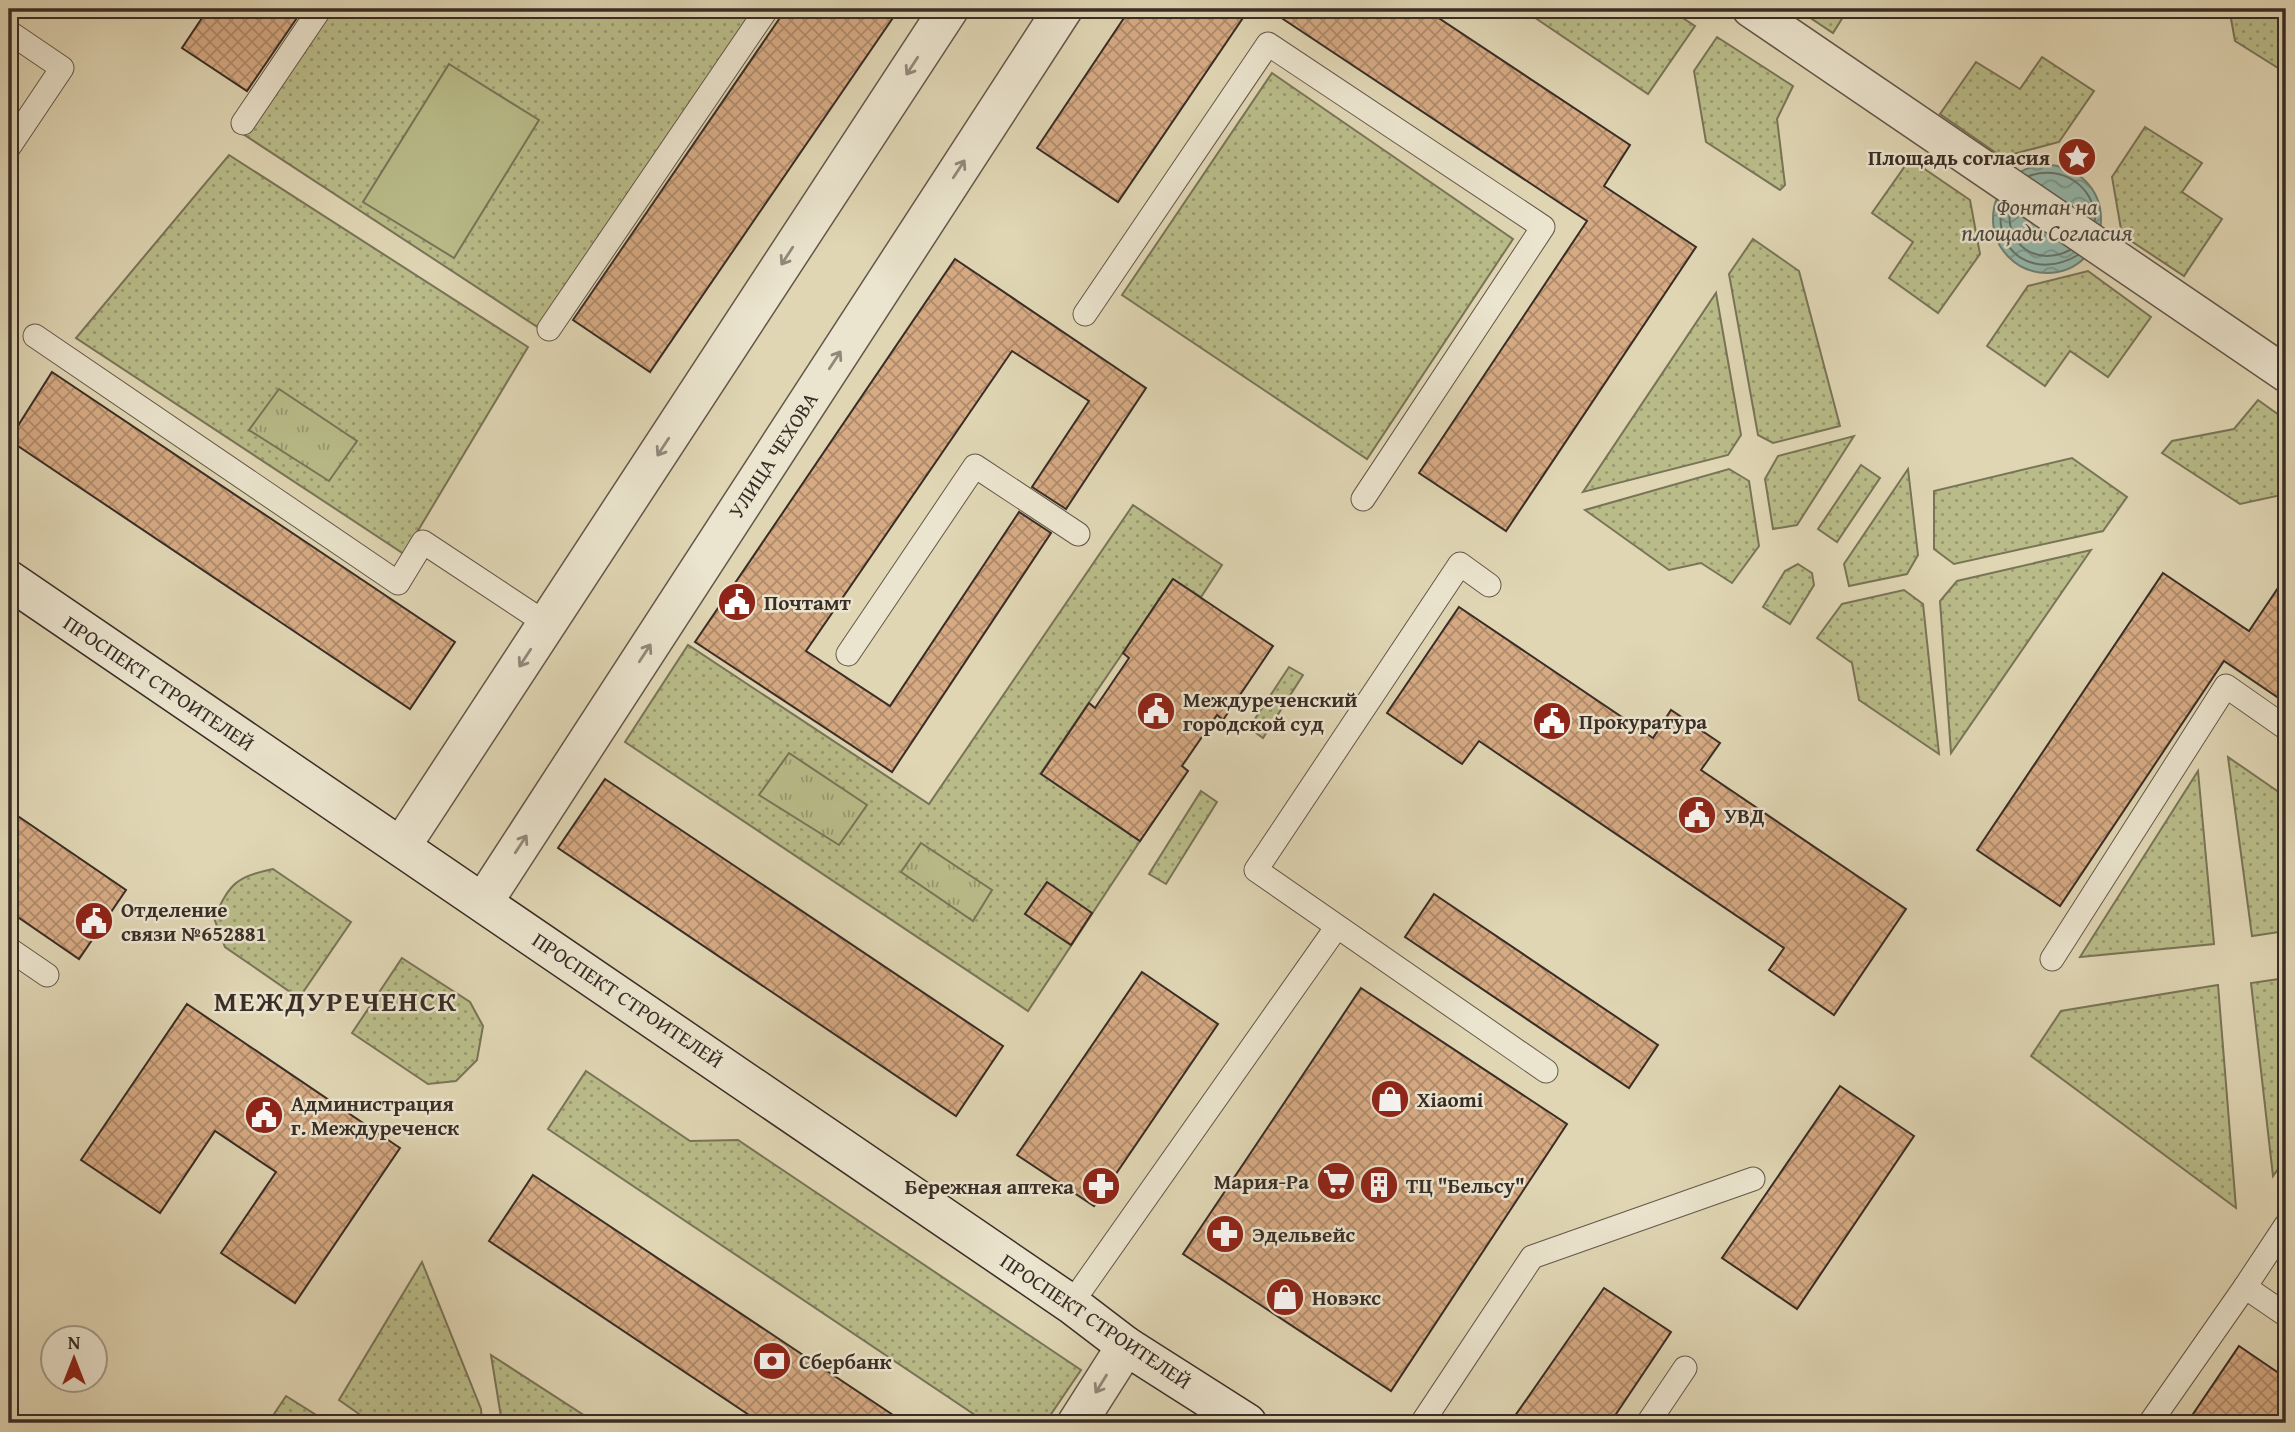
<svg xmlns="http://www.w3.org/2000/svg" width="2295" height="1432" viewBox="0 0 2295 1432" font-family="'Gentium Book Plus',serif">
<defs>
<pattern id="grass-dots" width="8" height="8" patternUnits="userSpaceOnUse" patternTransform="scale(1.75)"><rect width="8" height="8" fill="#b9bc89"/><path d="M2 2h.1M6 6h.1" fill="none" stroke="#979970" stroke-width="1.8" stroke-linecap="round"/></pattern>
<pattern id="park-tufts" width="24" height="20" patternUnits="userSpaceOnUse" patternTransform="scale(1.75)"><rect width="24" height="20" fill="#b9bc89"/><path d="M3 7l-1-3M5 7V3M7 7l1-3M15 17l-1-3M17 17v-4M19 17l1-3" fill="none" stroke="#979970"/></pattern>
<pattern id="water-waves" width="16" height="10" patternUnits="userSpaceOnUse" patternTransform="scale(1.75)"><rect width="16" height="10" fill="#94b9ad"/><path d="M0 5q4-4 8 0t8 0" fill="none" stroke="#7a978d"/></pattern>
<pattern id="building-cross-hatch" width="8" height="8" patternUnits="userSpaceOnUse" patternTransform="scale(1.75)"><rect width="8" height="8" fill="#d6aa83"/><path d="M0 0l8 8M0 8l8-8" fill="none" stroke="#af8b6b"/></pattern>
</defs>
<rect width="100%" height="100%" fill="#e0d6b4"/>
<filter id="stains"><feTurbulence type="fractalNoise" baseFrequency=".00286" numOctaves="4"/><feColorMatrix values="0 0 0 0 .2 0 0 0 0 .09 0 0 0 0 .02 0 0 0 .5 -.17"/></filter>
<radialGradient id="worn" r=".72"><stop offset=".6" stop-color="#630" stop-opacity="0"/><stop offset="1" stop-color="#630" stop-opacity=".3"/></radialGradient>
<g fill="url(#grass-dots)" stroke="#797458" stroke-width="2">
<polygon points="328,9 755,9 539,328 243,134"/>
<polygon points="1522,9 1669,9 1695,26 1648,94"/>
<polygon points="1797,9 1848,9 1833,33"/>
<polygon points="2234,9 2286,9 2286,73 2235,41 2230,13"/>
<polygon points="1717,37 1793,86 1777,119 1785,185 1780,190 1706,142 1694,71"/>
<polygon points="2042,57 2094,91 2059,142 2002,157 1940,114 1976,62 2020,89"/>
<polygon points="1272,73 1513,239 1367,459 1122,295"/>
<polygon points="2145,127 2202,163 2182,192 2222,219 2184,276 2122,235 2112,177"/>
<polygon points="229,155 528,347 404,554 76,338"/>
<polygon points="1910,159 1970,200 1980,254 1938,313 1889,278 1913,242 1872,213"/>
<polygon points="1753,239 1799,271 1840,426 1773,443 1758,435 1729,274"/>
<polygon points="2088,271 2151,317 2108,377 2070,351 2045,386 1987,346 2028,286"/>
<polygon points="1716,293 1741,435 1728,455 1583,492"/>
<polygon points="2258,400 2286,420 2286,494 2240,504 2162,453 2172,441 2234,429"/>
<polygon points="1854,436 1797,525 1773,529 1765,479 1778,456"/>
<polygon points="2072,458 2127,497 2103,531 1954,564 1934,549 1934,491"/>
<polygon points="1861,465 1880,478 1837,542 1818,529"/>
<polygon points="1729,469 1749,481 1759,546 1732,583 1701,563 1669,570 1585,510"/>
<polygon points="1908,469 1918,555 1907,574 1849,586 1844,564"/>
<polygon points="1133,505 1222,565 1201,597 1173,579 1041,773 1140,841 1028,1011 625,742 688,645 929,804"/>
<polygon points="2091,550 1951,753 1940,601 1957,581"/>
<polygon points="1798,564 1812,573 1814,585 1790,624 1763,607 1785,571"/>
<polygon points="1904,590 1923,604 1939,754 1859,700 1852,663 1817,638 1842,604"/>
<polygon points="1289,667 1303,675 1263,738 1249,728"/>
<polygon points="2228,757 2286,797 2286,931 2252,936"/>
<polygon points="2198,771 2214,944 2080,957"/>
<polygon points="1201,791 1217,802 1166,884 1149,874"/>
<path d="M273,869L351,922L299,998L225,947L214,918C230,883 236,877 273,869Z"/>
<polygon points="402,958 470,1002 483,1026 477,1060 456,1081 428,1084 352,1033"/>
<polygon points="2286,978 2286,1158 2273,1176 2251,983"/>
<polygon points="2218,985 2236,1208 2031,1056 2061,1011"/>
<polygon points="586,1071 690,1141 738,1140 1081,1370 1045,1423 987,1423 548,1129"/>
<polygon points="422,1262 481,1409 482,1423 372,1423 339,1400"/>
<polygon points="491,1355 596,1423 502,1423"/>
<polygon points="286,1396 329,1423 268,1423"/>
</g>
<g fill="url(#park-tufts)" stroke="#797458" stroke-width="2">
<polygon points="279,389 357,441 329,481 249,430"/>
<polygon points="789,753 867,805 839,845 759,795"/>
<polygon points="921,843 992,890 973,921 901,872"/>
</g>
<polygon fill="#b9bc89" stroke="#797458" stroke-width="2" points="449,64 539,120 454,258 363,202"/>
<circle fill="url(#water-waves)" stroke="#708177" stroke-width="2" cx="2047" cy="219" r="54"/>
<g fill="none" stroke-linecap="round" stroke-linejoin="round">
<g stroke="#66736a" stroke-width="2">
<path d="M2029,176C2061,164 2095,186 2095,220"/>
<path d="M2002,204C1992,254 2036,280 2078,255"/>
<path d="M2010,209C2005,246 2038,267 2070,250"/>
</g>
</g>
<g fill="url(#building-cross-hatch)" stroke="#392d26" stroke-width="2">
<polygon points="208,9 303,9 247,91 182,48"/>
<polygon points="786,9 899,9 650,372 573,320"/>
<polygon points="1130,9 1249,9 1118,202 1037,148"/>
<polygon points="1268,9 1425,9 1630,145 1604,186 1696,247 1506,531 1419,473 1587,221"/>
<polygon points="955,259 1146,388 1066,509 1032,487 1089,401 1012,351 806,651 890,706 1019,512 1051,533 892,772 695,642"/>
<polygon points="52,372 455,642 410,709 9,440"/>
<polygon points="2163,573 2249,631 2286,576 2286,703 2224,661 2060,906 1977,850"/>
<polygon points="1173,579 1273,646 1223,720 1217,715 1182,766 1188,771 1140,841 1041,774 1089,703 1095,708 1129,658 1123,653"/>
<polygon points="1459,607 1653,738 1671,710 1720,743 1701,770 1906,909 1834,1015 1769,970 1784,948 1479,741 1462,764 1387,713"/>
<polygon points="605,779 1003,1046 956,1116 558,848"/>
<polygon points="9,810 126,890 79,959 9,911"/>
<polygon points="1047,882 1092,913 1071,945 1025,914"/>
<polygon points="1434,894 1658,1045 1629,1088 1405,937"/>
<polygon points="1142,972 1218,1024 1094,1206 1017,1155"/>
<polygon points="1361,988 1567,1124 1391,1391 1183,1254"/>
<polygon points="187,1004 400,1148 295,1303 221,1253 276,1172 215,1131 160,1213 81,1160"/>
<polygon points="1840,1086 1914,1136 1797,1309 1722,1258"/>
<polygon points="533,1175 905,1423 761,1423 489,1241"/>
<polygon points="1604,1288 1671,1332 1610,1423 1510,1423"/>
<polygon points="2239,1346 2286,1378 2286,1423 2187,1423"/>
</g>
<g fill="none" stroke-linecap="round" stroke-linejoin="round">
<g stroke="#63574a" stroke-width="25">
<g id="service">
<polyline points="9,32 62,68 9,147"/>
<polyline points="243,123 320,9"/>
<polyline points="1085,314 1268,44 1543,227 1363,499"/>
<polyline points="549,329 767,9"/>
<polyline points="35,336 398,583 423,542 547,624"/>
<polyline points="1489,585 1460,564 1256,870 1546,1071"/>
<polyline points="848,654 975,466 1078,534"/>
<polyline points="9,949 47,975"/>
<polyline points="2052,959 2226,686 2286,728"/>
<polyline points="2245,1287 2286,1225"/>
<polyline points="1071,1304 1336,928"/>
<polyline points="1422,1423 1532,1257 1753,1179"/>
<polyline points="1648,1423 1685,1368"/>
<polyline points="2150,1423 2245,1287 2286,1315"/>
</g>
</g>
<g stroke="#63574a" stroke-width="38">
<polyline id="pedestrian" points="1750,9 2286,374"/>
</g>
<g stroke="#63574a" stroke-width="41">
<g id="tertiary">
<polyline points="402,845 949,9"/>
<polyline points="484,901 1063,9"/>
<polyline points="1077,1423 1126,1346"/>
</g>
</g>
<g stroke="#392d26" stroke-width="41">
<polyline id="secondary" points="9,580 1071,1304 1126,1346 1247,1423"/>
</g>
<use href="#service" stroke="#ebe4ce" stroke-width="23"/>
<use href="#pedestrian" stroke="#ebe4ce" stroke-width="35"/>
<use href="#tertiary" stroke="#ebe4ce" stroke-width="38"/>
<use href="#secondary" stroke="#ebe4ce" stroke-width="38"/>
</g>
<defs><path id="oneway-shaft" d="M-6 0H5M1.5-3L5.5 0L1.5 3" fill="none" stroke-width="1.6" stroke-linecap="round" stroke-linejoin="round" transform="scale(1.75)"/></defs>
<g stroke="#92887a">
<use href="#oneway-shaft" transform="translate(912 66) rotate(123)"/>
<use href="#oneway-shaft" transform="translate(959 169) rotate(-57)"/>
<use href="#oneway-shaft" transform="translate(787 256) rotate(123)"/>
<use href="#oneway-shaft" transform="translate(835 360) rotate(-57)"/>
<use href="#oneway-shaft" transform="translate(663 447) rotate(123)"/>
<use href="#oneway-shaft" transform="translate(645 653) rotate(-57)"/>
<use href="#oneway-shaft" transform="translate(525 658) rotate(123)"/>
<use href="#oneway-shaft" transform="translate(521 844) rotate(-57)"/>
<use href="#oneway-shaft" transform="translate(1101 1384) rotate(122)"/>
</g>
<defs>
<g id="sight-disc" transform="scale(2.0125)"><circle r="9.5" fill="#8f2418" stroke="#ebe4ce"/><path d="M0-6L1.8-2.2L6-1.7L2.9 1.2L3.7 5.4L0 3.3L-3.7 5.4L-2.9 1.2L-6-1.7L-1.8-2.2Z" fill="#fff"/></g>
<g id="civic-disc" transform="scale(2.0125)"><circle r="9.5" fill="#8f2418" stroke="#ebe4ce"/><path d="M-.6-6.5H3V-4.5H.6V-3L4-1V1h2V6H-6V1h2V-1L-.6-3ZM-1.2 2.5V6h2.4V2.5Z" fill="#fff"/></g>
<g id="shop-disc" transform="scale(2.0125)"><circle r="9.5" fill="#8f2418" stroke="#ebe4ce"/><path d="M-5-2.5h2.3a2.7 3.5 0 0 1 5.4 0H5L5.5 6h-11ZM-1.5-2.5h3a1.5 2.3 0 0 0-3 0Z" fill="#fff"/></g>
<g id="supermarket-disc" transform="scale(2.0125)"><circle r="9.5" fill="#8f2418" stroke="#ebe4ce"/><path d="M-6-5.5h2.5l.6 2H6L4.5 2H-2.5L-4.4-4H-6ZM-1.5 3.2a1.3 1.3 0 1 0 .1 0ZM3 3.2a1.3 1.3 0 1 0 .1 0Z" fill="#fff"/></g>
<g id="building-disc" transform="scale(2.0125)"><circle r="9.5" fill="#8f2418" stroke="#ebe4ce"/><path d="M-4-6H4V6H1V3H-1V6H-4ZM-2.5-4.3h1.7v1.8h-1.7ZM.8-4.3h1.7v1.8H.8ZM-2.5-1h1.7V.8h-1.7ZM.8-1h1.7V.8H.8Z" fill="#fff"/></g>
<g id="pharmacy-disc" transform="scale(2.0125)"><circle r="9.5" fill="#8f2418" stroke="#ebe4ce"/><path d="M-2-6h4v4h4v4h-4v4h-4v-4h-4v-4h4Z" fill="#fff"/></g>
<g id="bank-disc" transform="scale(2.0125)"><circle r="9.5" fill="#8f2418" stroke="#ebe4ce"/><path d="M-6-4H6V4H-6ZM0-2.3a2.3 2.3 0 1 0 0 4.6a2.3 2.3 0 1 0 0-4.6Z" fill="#fff"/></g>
</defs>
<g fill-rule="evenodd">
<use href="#sight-disc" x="2077" y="157"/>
<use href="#civic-disc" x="737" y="602"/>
<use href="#civic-disc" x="1156" y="711"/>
<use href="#civic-disc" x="1552" y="721"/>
<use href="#civic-disc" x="1697" y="815"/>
<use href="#civic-disc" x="94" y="921"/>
<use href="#shop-disc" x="1390" y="1099"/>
<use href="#civic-disc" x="264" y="1115"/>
<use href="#supermarket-disc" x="1336" y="1181"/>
<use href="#building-disc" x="1379" y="1185"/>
<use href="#pharmacy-disc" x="1101" y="1186"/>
<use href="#pharmacy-disc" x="1225" y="1234"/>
<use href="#shop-disc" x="1285" y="1297"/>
<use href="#bank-disc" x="772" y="1361"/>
</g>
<g text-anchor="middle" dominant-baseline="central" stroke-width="5" stroke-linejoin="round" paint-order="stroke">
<g font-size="21" font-weight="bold" fill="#392d26" stroke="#ebe4ce" text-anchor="start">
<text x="2050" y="157" text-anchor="end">Площадь согласия</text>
<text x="764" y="602">Почтамт</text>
<text x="1183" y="699">Междуреченский<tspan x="1183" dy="24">городской суд</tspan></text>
<text x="1579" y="721">Прокуратура</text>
<text x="1724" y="815">УВД</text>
<text x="121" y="909">Отделение<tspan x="121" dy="24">связи №652881</tspan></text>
<text x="1417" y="1099">Xiaomi</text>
<text x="291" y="1103">Администрация<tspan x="291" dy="24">г. Междуреченск</tspan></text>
<text x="1309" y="1181" text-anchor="end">Мария-Ра</text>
<text x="1406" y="1185">ТЦ "Бельсу"</text>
<text x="1074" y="1186" text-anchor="end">Бережная аптека</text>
<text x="1252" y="1234">Эдельвейс</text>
<text x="1312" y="1297">Новэкс</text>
<text x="799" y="1361">Сбербанк</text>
</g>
<g font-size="21" fill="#392d26" stroke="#ebe4ce">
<text transform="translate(773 455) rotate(-57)">УЛИЦА ЧЕХОВА</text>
<text transform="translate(159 683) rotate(34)">ПРОСПЕКТ СТРОИТЕЛЕЙ</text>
<text transform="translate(628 1000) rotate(34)">ПРОСПЕКТ СТРОИТЕЛЕЙ</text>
<text transform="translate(1096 1321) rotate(34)">ПРОСПЕКТ СТРОИТЕЛЕЙ</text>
</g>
<g font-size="23" font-style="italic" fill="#4b4941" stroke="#ebe4ce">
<text x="2047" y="206">Фонтан на<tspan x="2047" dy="26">площади Согласия</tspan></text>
</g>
<g font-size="28" font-weight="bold" letter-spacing="2" fill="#392d26" stroke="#ebe4ce">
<text x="336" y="1000">МЕЖДУРЕЧЕНСК</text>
</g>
</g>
<rect width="2295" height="1432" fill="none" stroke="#e0d6b4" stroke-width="35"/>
<rect x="10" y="10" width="2274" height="1411" fill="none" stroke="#392d26" stroke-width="3.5"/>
<rect x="18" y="18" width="2260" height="1397" fill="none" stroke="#392d26" stroke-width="2"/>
<g transform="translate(74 1359)"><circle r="33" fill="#ebe4ce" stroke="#a49b8b" stroke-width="2"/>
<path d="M0-5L12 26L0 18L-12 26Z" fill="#8f2418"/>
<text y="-10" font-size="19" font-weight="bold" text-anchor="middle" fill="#392d26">N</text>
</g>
<rect width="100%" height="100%" filter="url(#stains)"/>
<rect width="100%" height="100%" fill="url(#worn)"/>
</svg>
